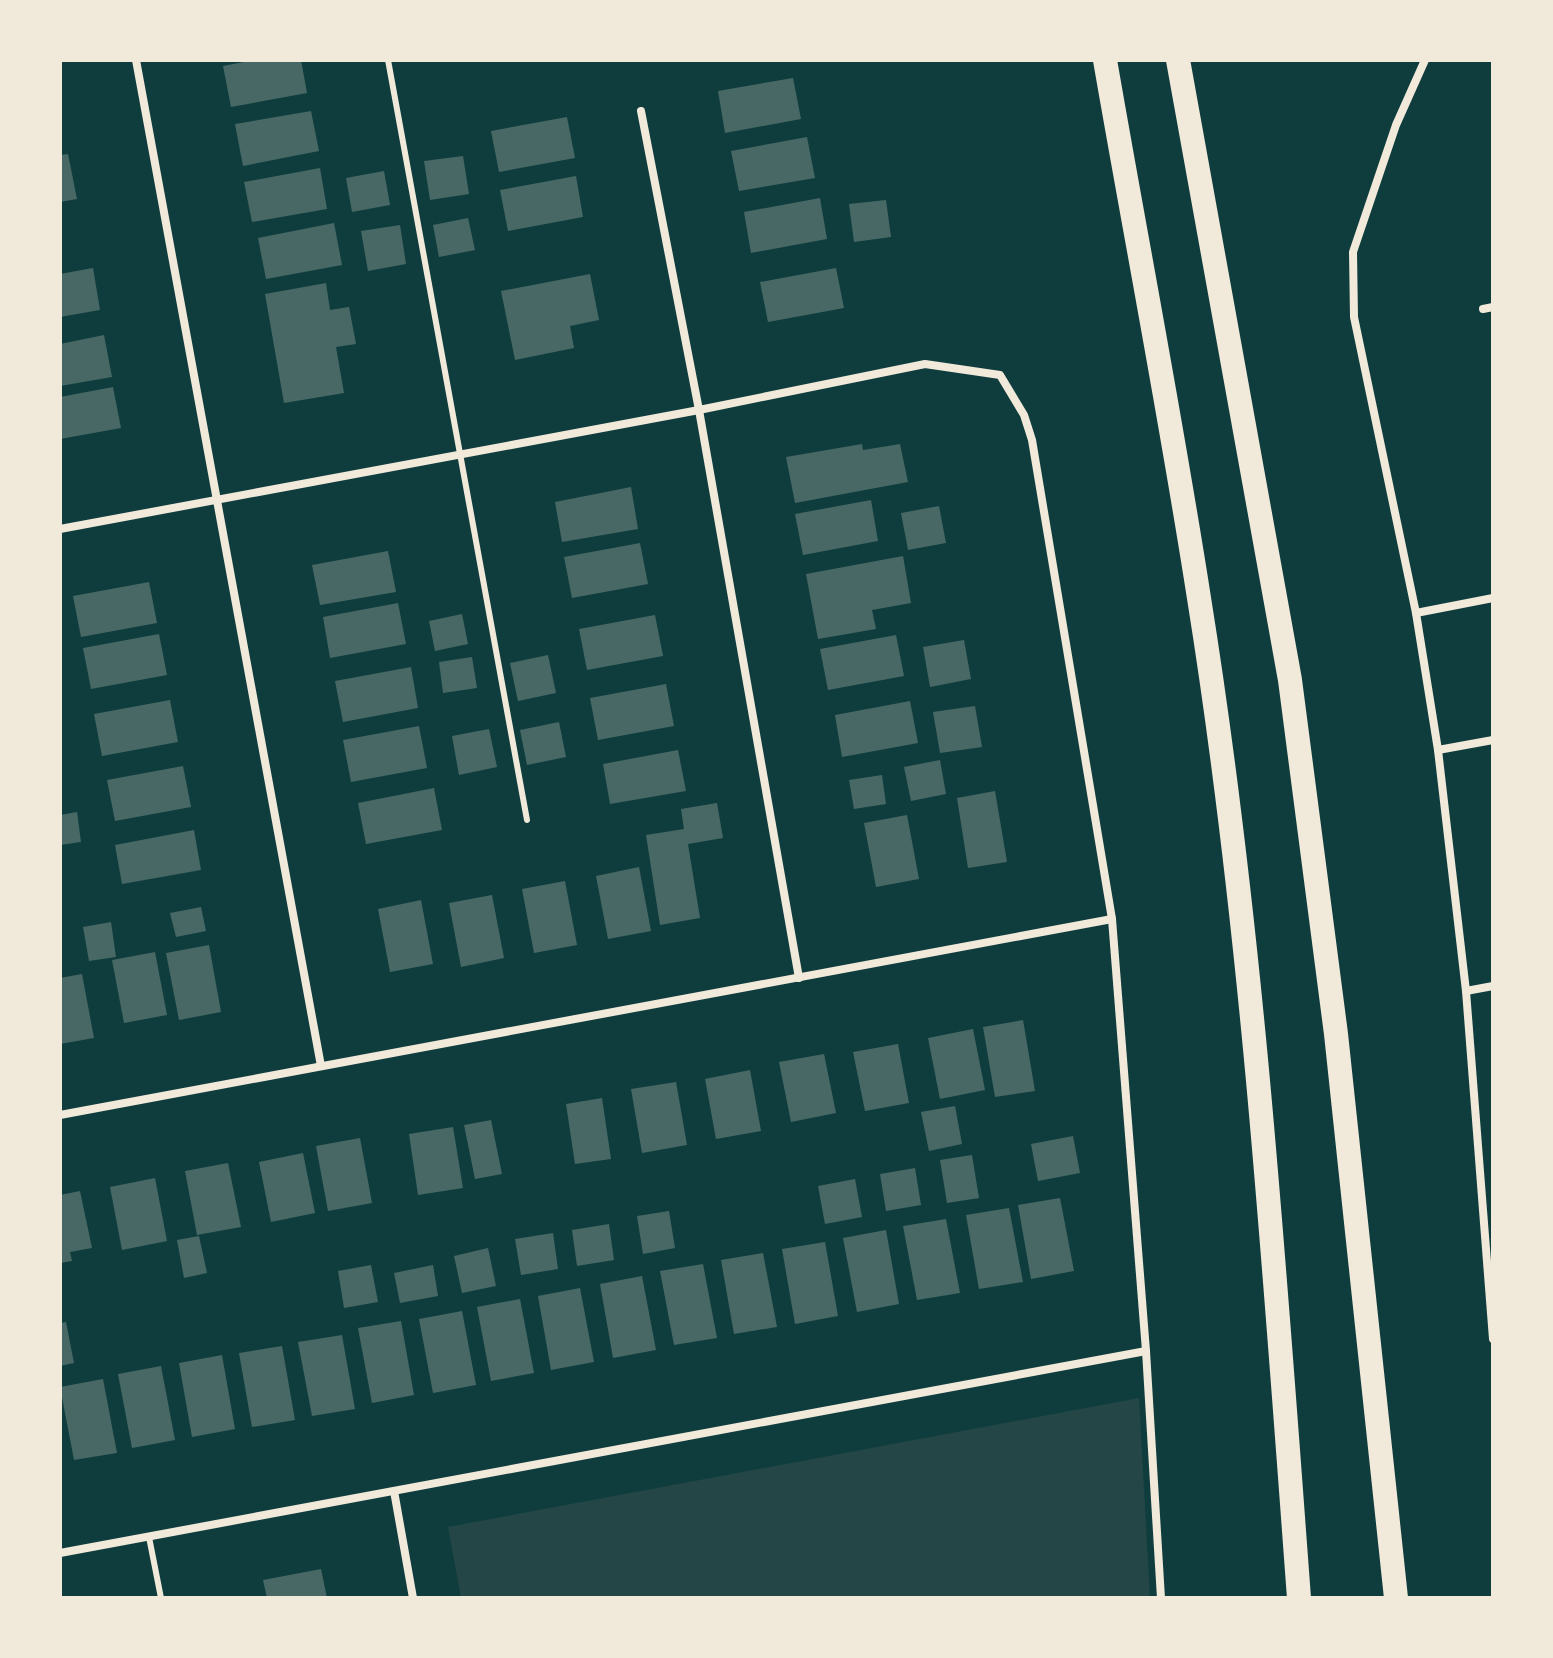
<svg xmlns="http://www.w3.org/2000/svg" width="1553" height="1658" viewBox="0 0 1553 1658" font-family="Georgia,serif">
<rect width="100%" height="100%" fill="#0f3d3e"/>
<polygon fill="#244646" points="1139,1398 1150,1598 461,1598 448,1527"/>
<g fill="#486865">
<polygon points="254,60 301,60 307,93 231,107 223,66"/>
<polygon points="793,78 801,119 725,133 718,91"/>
<polygon points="311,111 319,151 243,166 235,124"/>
<polygon points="567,117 575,158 499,172 491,131"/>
<polygon points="807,137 815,178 739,191 731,151"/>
<polygon points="68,154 77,199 60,202 60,155"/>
<polygon points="463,156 469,194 430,200 424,161"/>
<polygon points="320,168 327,209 252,222 244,182"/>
<polygon points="384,171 390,205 352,212 346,178"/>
<polygon points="576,176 583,217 508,231 500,190"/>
<polygon points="820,198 827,239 751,253 744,212"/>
<polygon points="886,200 891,237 854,242 849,204"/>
<polygon points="468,218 475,250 439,257 433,225"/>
<polygon points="334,223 342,265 266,279 258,238"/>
<polygon points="400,225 406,264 368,271 361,231"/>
<polygon points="93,268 100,310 60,317 60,274"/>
<polygon points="836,268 844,308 768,322 760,282"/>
<polygon points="590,274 599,320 570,326 574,348 515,360 501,291"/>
<polygon points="326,283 330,310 349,307 356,344 336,347 344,393 284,403 265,294"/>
<polygon points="104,335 112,377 60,386 60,344"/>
<polygon points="113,387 121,428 60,439 60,397"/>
<polygon points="862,444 863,450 900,444 908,482 795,503 786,457"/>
<polygon points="631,487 638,529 562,542 555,502"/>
<polygon points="871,500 878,541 803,555 795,514"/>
<polygon points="939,506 946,543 908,550 901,513"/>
<polygon points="640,543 648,584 572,598 564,557"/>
<polygon points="388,551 396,592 320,605 312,565"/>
<polygon points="903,556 911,603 872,610 876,629 818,639 806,574"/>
<polygon points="149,582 157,623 81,637 73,596"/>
<polygon points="398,603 406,644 330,658 323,617"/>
<polygon points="462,614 468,644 435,651 429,621"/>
<polygon points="655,615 663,656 587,670 579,629"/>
<polygon points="159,634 167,675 91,689 83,648"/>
<polygon points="896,635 904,676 828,690 820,649"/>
<polygon points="964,640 971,679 930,687 923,647"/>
<polygon points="548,655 556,693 518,701 510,663"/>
<polygon points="472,657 477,688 443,693 439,662"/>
<polygon points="411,667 418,708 343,722 335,681"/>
<polygon points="666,684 674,726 598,740 590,698"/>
<polygon points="170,700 178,742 102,756 94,714"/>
<polygon points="910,701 918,743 842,757 835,715"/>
<polygon points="975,706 982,747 940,753 933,712"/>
<polygon points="559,722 566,757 527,765 520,730"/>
<polygon points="419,726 427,768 351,782 343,740"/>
<polygon points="489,729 497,767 459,775 452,736"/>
<polygon points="678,750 686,791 610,804 603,764"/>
<polygon points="940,760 946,794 911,801 904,767"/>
<polygon points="183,766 191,807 115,821 107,780"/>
<polygon points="882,775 886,804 854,809 849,780"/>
<polygon points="434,788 442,830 366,844 358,803"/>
<polygon points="995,791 1007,862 968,868 957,798"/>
<polygon points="717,803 723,838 688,844 700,918 660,925 646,835 684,829 681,809"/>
<polygon points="77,812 81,842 60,845 60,815"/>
<polygon points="907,815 919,879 876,887 864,823"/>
<polygon points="194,830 201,870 122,884 115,845"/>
<polygon points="639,867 651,931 608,939 596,876"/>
<polygon points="565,881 577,945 534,953 522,889"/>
<polygon points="492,895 504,958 461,967 449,903"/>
<polygon points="421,900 433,964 390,972 378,909"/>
<polygon points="201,907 206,931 176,937 170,913"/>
<polygon points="111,922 116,957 89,961 83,927"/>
<polygon points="209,945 221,1012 179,1020 166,953"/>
<polygon points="155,952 167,1015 124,1023 112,960"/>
<polygon points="82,974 94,1038 60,1044 60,978"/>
<polygon points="1023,1020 1035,1091 995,1097 983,1027"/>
<polygon points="973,1029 985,1090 940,1099 928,1038"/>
<polygon points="898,1044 909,1103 865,1111 853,1052"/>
<polygon points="824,1054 836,1113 791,1122 779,1062"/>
<polygon points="750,1070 761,1131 716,1139 705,1079"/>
<polygon points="676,1082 687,1145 642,1153 631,1089"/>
<polygon points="602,1098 611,1159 575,1164 566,1104"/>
<polygon points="955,1106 962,1144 929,1151 921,1112"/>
<polygon points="491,1120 502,1174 475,1179 464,1125"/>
<polygon points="453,1127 463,1188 418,1195 409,1134"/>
<polygon points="1073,1136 1080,1173 1038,1181 1031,1144"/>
<polygon points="360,1138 372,1203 328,1211 316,1146"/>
<polygon points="303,1153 315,1213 271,1222 259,1162"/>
<polygon points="972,1155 979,1198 947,1203 940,1160"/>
<polygon points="228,1163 241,1227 197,1235 185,1171"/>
<polygon points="915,1168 921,1205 886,1211 880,1174"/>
<polygon points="155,1178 167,1241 122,1250 110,1187"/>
<polygon points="855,1179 862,1217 825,1224 818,1186"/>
<polygon points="80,1191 92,1248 70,1252 72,1261 60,1263 60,1195"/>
<polygon points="1060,1198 1074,1271 1031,1279 1018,1205"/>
<polygon points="1009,1208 1023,1282 979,1289 966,1215"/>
<polygon points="669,1211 675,1248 643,1254 637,1216"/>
<polygon points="946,1219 960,1293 917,1300 903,1226"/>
<polygon points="609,1224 614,1260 577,1266 572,1230"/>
<polygon points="886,1230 899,1304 857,1312 843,1238"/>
<polygon points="553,1233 558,1269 521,1275 515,1239"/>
<polygon points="199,1236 207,1273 184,1278 177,1240"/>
<polygon points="825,1242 838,1316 795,1324 782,1249"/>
<polygon points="488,1248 496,1286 462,1293 454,1256"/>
<polygon points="763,1253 777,1327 734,1334 721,1260"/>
<polygon points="703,1264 717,1338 674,1345 660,1271"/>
<polygon points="371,1265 378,1302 344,1308 338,1271"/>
<polygon points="433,1265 438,1296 400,1303 394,1273"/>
<polygon points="642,1276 656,1350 613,1358 600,1284"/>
<polygon points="580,1288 594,1362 551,1370 538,1296"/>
<polygon points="520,1299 534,1373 491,1381 477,1307"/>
<polygon points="462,1311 476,1385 433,1393 419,1319"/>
<polygon points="401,1321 414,1395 372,1403 358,1328"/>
<polygon points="66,1322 74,1363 60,1366 60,1323"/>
<polygon points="342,1335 355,1409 312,1416 298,1342"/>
<polygon points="282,1346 295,1420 252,1427 239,1353"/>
<polygon points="222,1355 235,1429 192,1437 179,1363"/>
<polygon points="161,1366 175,1440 132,1448 118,1374"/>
<polygon points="103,1379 117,1453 74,1460 60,1387"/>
<polygon points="321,1569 327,1598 267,1598 263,1580"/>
</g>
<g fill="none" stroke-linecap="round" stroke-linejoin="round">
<g stroke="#f1e9da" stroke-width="6">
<polyline points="388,60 527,820"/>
<polyline points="149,1537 161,1598"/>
</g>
<g stroke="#f1e9da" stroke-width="8">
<polyline points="136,60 321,1066"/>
<polyline points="1425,60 1396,125 1353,252 1354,317 1416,613 1438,750 1466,991 1493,1339"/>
<polyline points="641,111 699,410 799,978"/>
<polyline points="1483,309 1493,307"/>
<polyline points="60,529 699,410 925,364 1000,375 1024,415 1032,440 1112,919 1146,1351 1161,1598"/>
<polyline points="1416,613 1493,598"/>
<polyline points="1438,750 1493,740"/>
<polyline points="1466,991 1493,986"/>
<polyline points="60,1115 1112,919"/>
<polyline points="394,1491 413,1598"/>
<polyline points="60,1553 1146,1351"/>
</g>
<g stroke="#f1e9da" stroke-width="24">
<path d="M1105,60C1136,239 1171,418 1199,598C1252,929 1274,1264 1299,1598"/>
<polyline points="1178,60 1290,680 1336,1034 1396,1598"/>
</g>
</g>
<rect width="1553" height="1658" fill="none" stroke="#f1e9da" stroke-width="124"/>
</svg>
